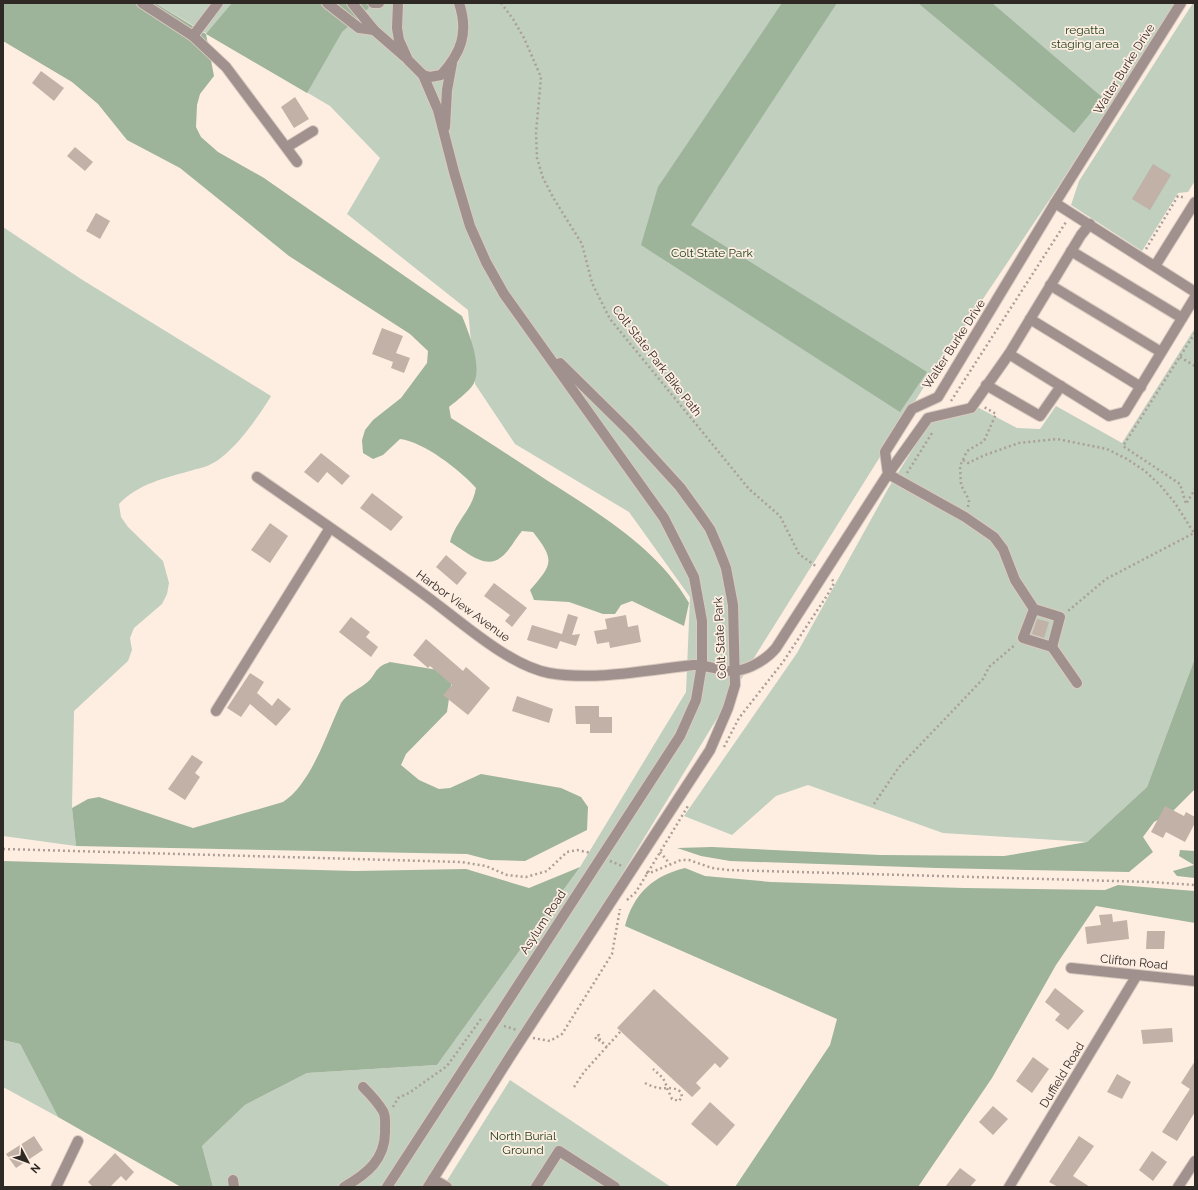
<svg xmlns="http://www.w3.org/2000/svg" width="1198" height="1190" viewBox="0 0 1198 1190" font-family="Raleway,sans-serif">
<rect width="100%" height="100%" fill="#feeee2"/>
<g fill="#c0cfbe">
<polygon points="155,3 1176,3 1058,187 922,390 757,653 511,1056 429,1187 213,1187 202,1146 245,1105 307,1073 437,1065 580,867 686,692 690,597 629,512 515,444 475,384 468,310 347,214 380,158 330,106"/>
<polygon points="1193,3 1195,3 1195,181 1188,192 1178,193 1142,251 1071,205 1079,181"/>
<path d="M3,227L81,279L271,396C260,415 233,453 213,463C207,467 200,468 193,470C166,478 139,483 119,504L121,517L128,527L163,561L169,583L167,594L162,604L134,628L130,638L132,650L128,661L74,711L72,808L76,846L3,836Z"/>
<polygon points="1195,328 1195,658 1147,787 1087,842 943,833 808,785 776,796 732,835 684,816 797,653 889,487 930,422 979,408 1017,428 1040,429 1056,406 1122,443"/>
<polygon points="3,1040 20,1044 58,1117 3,1087"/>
<polygon points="510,1080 671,1187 443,1187"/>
</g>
<g fill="#9db39a">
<path d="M3,3H155L206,34L232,3H374L342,32L307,93L206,34L214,76L200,94L197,105L196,127L201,137L218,152L264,178L462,316C469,333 482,365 474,383C471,390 455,402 449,407L451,418C484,439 516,460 548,481C600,514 658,549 689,603L684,626L632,601L621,605L615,614H603L569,602L534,600L530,590C553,564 555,560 533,532L522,531C515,539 509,552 500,558C485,570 464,550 450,542C456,520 472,511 476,488C460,470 424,442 400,439L383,455L373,459L363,453L362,440L365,430L373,420L401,398L427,363L428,351L410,334L289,256L180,168L127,140L98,104L72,82L3,41Z"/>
<polygon points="782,3 837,3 691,225 927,372 900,412 641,245 658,187"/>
<polygon points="918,3 992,3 1103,98 1074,133"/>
<polygon points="1195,658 1195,789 1172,812 1154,822 1143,837 1153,852 1129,872 937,868 730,861 701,856 677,848 712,847 880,855 1004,856 1087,842 1147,787"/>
<path d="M390,662L444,671L452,679L447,712L406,754L401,765L419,780L439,789L450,788L481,774L561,788L581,797L588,807L587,830L525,861L490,860L467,854L76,846L72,808L88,799L99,797L193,828L283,802C311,784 327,733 341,703C348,693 356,691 365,684C377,676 372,668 390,662Z"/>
<polygon points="1180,850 1195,851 1195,878 1177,876 1173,871 1194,865 1179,856"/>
<polygon points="3,861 355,871 466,869 529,888 580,867 437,1065 307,1073 245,1105 202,1146 213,1187 181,1187 58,1117 20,1044 3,1040"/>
<path d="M685,868L705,876L771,882L964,888L1105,890L1118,885L1195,891V923L1096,906L1056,965L992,1078L918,1187H735L830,1045L837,1019L625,926C634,893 653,876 685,868Z"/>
</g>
<g fill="#c1b1a7">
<polygon points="41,71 64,88 54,101 32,83"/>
<polygon points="295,97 309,119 294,128 281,107"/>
<polygon points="75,147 93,162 85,171 67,156"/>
<polygon points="1153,164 1171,175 1150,210 1132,199"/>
<polygon points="96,213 110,221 100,239 86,231"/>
<polygon points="382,328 403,336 396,353 410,358 404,373 391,368 393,362 372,354"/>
<polygon points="321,453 350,476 342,485 327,472 318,483 304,472"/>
<polygon points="372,493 403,517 391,531 360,508"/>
<polygon points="270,523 288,536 270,563 251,550"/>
<polygon points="446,555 467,573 457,585 436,567"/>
<polygon points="494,583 527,608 512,627 505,621 510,615 484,596"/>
<polygon points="568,614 578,617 572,635 580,634 576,646 560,641 557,649 527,640 532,625 562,634"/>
<polygon points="626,615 628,627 638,625 641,642 610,648 609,642 597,644 594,631 607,629 605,619"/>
<polygon points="351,617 370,632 366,637 378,647 371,657 339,632"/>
<polygon points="1037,619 1049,622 1044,638 1032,634"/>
<polygon points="426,639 463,671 466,667 490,688 468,715 443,695 452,685 430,666 428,668 413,655"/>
<polygon points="250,673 264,682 257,693 272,706 278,698 291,709 276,726 250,704 241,717 227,708"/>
<polygon points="517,696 553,709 549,723 512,711"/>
<polygon points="575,706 599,706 599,717 612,717 612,733 590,733 590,724 576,724"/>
<polygon points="192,755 203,762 195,773 200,777 185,800 168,789"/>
<polygon points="1165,806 1184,816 1186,812 1195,817 1195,823 1185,842 1166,832 1163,838 1151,832"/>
<polygon points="1112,914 1113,922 1127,920 1129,939 1087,944 1085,927 1101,925 1099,915"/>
<polygon points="1147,931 1165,931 1164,949 1146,949"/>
<polygon points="1055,988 1084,1011 1068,1030 1055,1020 1060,1014 1045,1002"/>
<polygon points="654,989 729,1058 720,1068 715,1063 696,1083 701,1088 692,1097 617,1028"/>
<polygon points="1172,1028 1173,1042 1143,1044 1141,1030"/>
<polygon points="1033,1057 1049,1069 1032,1093 1016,1081"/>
<polygon points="1195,1061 1195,1112 1177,1141 1162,1132 1190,1089 1181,1083"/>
<polygon points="1117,1074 1131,1082 1122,1099 1107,1092"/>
<polygon points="710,1102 735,1125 717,1146 691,1124"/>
<polygon points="993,1106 1008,1119 993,1135 979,1122"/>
<polygon points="34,1136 43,1150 16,1168 6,1154"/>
<polygon points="1079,1136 1094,1146 1073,1176 1090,1187 1058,1187 1049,1182"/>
<polygon points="1152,1151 1167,1162 1153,1181 1139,1170"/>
<polygon points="115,1153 134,1172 126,1181 121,1176 110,1187 93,1187 88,1182"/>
<polygon points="960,1168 976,1180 970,1187 945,1187"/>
</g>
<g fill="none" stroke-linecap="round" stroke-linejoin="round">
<g stroke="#d9cbc0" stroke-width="12">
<g id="minor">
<polyline points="142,3 193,36"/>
<polyline points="218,3 193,36 226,67 297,162"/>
<polyline points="327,3 359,28 374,30"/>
<polyline points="352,3 374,30 405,57"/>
<polyline points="373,3 379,3"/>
<path d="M423,75L430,77L441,75C461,53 469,33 459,3"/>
<polyline points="445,127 447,90 452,63"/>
<polyline points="287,147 313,131"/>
<polyline points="1055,203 1195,292"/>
<polyline points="1090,224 1081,235 1009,354 1109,416 1125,412 1195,297"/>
<polyline points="1071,251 1182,318"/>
<polyline points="1155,266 1195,202"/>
<polyline points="1050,285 1161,352"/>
<polyline points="1030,319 1141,387"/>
<polyline points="1009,354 971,408 928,418 888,474 965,517 994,537 1003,549 1015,580 1034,609 1060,617 1052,647 1023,638 1034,609"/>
<polyline points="986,385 1040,416 1061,386"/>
<path d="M257,477C312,515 368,553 422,593C457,618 507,665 549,673C594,681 648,670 693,665C707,664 720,672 734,671C749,670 767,659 776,648L888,474L885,452L912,409L938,397L1055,203L1181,3"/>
<polyline points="1052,647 1077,683"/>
<polyline points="216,711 330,528"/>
<polyline points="1071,968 1195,981"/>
<polyline points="433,1179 447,1187"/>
<polyline points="233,1180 234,1187"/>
<polyline points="56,1187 78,1141"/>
<path d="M344,1187C367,1174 386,1159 385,1130C385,1124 386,1116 383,1111C378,1103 370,1094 363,1087"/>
<polyline points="387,1187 680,736 696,700 702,664 702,621 694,577 664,518 504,294 486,262 470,226 454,172 438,110 423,75 408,60 399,40 397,28 398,3"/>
<polyline points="428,1187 511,1055 710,750 728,708 735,685 733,605 726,568 719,550 710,529 696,509 680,487 629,431 560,363"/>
<polyline points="536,1187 559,1151 615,1187"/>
<polyline points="1009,1187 1137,975"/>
<polyline points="1178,1187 1195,1161"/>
</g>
</g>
<g stroke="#ab9f97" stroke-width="2.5" stroke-dasharray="2 3" stroke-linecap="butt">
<polyline points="501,3 513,19 524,38 541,77 536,133 537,158 543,178 554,199 582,244 592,283 610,319 749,489 780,516 799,554 817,567"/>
<polyline points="1146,249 1178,196 1186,198"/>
<polyline points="1195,333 1123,446 1180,484 1186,504 1195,489"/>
<polyline points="1180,357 1195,366"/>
<polyline points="951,401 1066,222"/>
<polyline points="963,460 968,463 985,455 1019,443 1057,439 1107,449 1127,459 1145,471 1160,485 1175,503 1194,533 1106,579 1068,611"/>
<polyline points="907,473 932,433"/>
<polyline points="968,507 969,500 961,485 960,466 967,451 984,441 996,414 984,407"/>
<polyline points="724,747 739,718 783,662 828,594 834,583 832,579"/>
<polyline points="874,804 899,767 983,679 989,667 1016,644"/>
<polyline points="3,849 461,862 486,866 507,875 526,877 547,871 567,852 577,850 591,853"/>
<polyline points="660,852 670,864"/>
<polyline points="610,861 622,866"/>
<polyline points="646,873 652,872 681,860 689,860 712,868 728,870 1150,882 1195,885"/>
<polyline points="627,900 636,892 688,806"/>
<polyline points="504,1026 517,1030"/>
<polyline points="533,1038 550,1041 562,1034 612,954 620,909"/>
<polyline points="600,1040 598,1041 595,1037 599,1035 600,1040 607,1047"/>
<path d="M645,1083C649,1085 654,1087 658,1088C667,1089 673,1086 681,1092L682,1097L679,1101L672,1099L667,1088V1087L663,1078L653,1069"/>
<polyline points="574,1087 584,1072 620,1032"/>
<polyline points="393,1107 398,1098 409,1093 447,1066 481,1019 484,1020"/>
</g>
<use href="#minor" stroke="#a1918e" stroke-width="10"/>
</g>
<g text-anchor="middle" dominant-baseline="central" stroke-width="3.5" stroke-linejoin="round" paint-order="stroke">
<g font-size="12" fill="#173913" stroke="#feeee2">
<text x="1085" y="30">regatta<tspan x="1085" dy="14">staging area</tspan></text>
<text x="712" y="253">Colt State Park</text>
<text x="523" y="1136">North Burial<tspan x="523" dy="14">Ground</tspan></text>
</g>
<g font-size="12" fill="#2f2925" stroke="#feeee2">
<text transform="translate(1124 69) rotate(-58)">Walter Burke Drive</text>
<text transform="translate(954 344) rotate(-57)">Walter Burke Drive</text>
<text transform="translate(657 361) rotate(52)">Colt State Park Bike Path</text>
<text transform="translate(463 606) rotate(36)">Harbor View Avenue</text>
<text transform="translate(720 638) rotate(-93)">Colt State Park</text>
<text transform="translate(543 922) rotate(-57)">Asylum Road</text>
<text transform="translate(1134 962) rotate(6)">Clifton Road</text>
<text transform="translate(1062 1075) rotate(-59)">Duffield Road</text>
</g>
</g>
<rect width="1198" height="1190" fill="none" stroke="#2f2925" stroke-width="8"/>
<g transform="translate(28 1162) rotate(131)" stroke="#feeee2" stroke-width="3" paint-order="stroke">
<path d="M0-3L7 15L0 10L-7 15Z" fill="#2f2925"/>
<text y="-6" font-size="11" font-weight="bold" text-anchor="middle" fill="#2f2925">N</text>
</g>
</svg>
